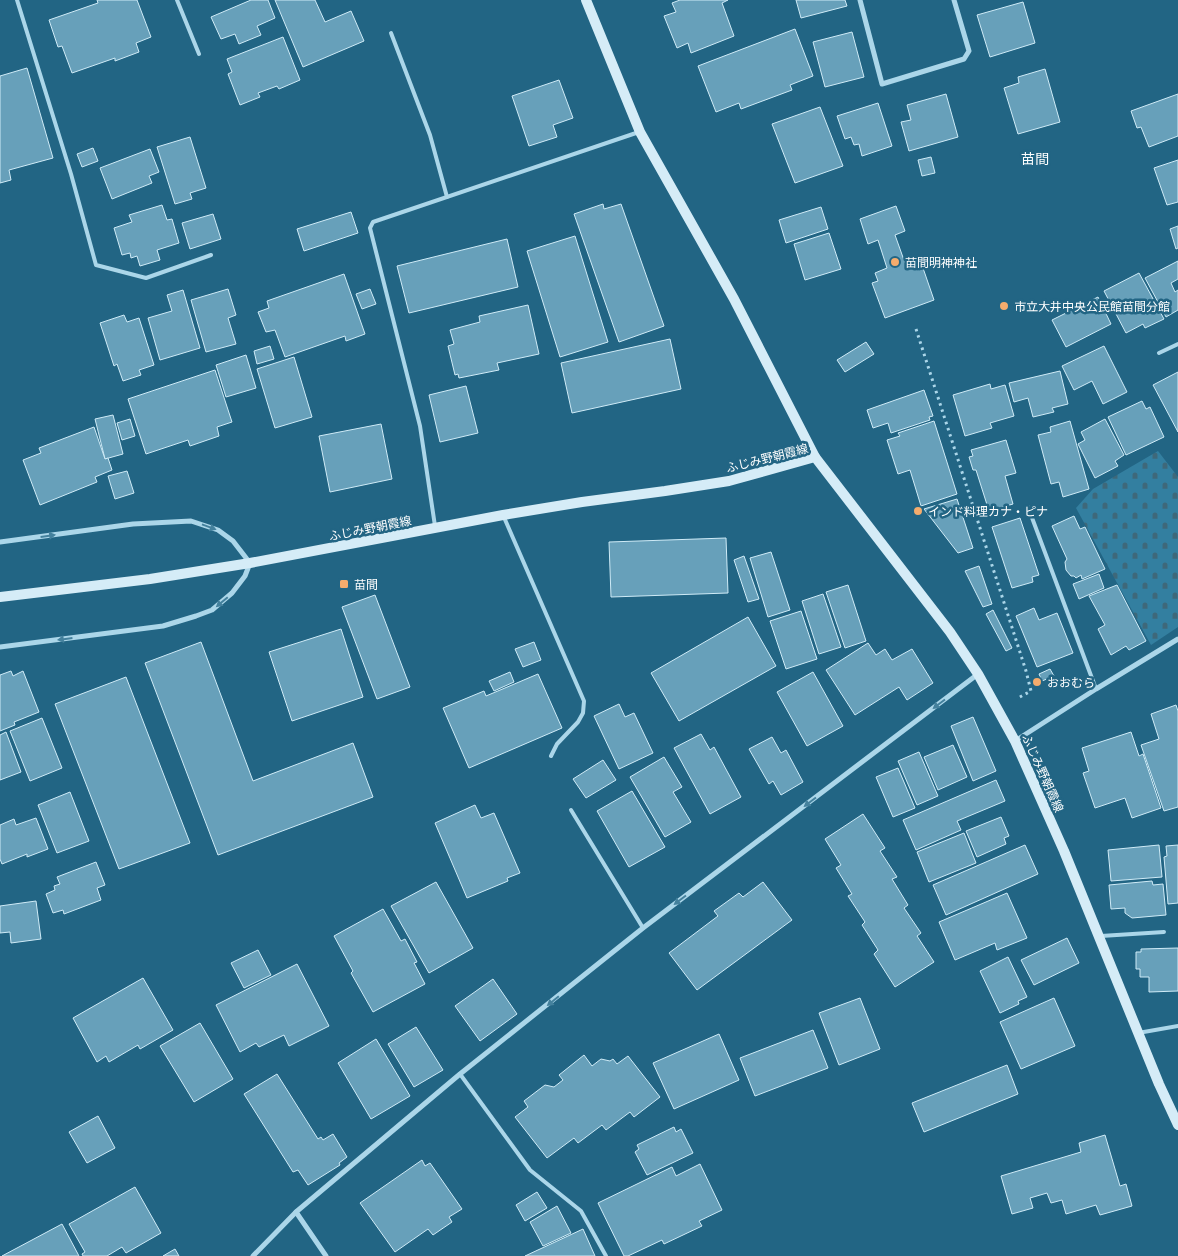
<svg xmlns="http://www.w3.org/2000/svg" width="1178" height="1256" viewBox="0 0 1178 1256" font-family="'PT Sans Narrow','Noto Sans JP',sans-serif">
<defs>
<pattern id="cemetery-stones" width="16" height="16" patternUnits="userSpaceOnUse" patternTransform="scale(1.25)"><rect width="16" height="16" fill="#337fa0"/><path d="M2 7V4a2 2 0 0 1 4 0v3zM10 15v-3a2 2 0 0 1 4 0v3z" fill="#3e687a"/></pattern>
</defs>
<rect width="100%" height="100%" fill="#226584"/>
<polygon fill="url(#cemetery-stones)" points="1158,451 1178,477 1178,627 1151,645 1076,508 1093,489"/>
<g fill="#67a0ba" stroke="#cfebf7">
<polygon points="97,0 137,0 151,37 136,43 139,52 115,61 115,58 72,73 62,46 58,47 49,20 98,3"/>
<polygon points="251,0 268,0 275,18 257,26 261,35 239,44 235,34 221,39 211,17"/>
<polygon points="275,0 315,0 325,22 351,11 364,41 303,67"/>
<polygon points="680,0 728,0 722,3 734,36 691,53 688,43 677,48 664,16 676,12 672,3"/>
<polygon points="796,0 845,0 847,6 801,18"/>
<polygon points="1023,2 1035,43 990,57 977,15"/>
<polygon points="795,29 813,76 790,85 792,90 741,109 739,103 716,112 698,66"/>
<polygon points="852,32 864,77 825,87 813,42"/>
<polygon points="283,37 300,80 279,89 277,86 258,93 260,97 240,105 228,74 232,72 227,59"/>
<polygon points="27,68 53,158 9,170 11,180 0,183 0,76"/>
<polygon points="1045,69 1060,122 1018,134 1004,88 1019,83 1018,77"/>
<polygon points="559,80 573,118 553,125 557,137 529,146 512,96"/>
<polygon points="946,94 958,137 909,151 901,122 911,120 907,105"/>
<polygon points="1178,94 1178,136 1149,147 1141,127 1137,128 1131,111"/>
<polygon points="878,103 892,146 862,156 859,144 854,145 851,137 845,139 837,116"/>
<polygon points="820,107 843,166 795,183 772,124"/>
<polygon points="190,137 206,188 190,193 192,199 175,204 157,147"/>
<polygon points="93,148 98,161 82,167 77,154"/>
<polygon points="150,149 159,172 149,176 152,183 112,199 100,168"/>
<polygon points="931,157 935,173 922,176 918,160"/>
<polygon points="1178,160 1178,202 1167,205 1154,168"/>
<polygon points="603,204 604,209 621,204 664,326 619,342 574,214"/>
<polygon points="162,205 167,220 172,219 179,243 157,250 160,260 140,266 137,256 131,258 130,253 122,255 114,228 132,222 129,215"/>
<polygon points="896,206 905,231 895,235 905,263 915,260 918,270 923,268 934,300 885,318 872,283 878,281 875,273 887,268 878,240 868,244 860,219"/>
<polygon points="821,207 828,229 786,243 779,220"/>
<polygon points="351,212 358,233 304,251 297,229"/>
<polygon points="213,214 221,239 190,249 182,223"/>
<polygon points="1178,226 1178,248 1176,249 1170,229"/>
<polygon points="829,233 841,269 805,280 794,244"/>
<polygon points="575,236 608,342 560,357 527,251"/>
<polygon points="507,239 518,287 409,313 397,266"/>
<polygon points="1178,261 1178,279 1171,283 1175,292 1178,290 1178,310 1166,317 1145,278"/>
<polygon points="1139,273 1164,319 1145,328 1143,324 1126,333 1104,291"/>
<polygon points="344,274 365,334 346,341 345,336 285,357 275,330 266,332 258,312 269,308 267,301"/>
<polygon points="228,289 236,315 228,318 236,344 206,352 191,300"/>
<polygon points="370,289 376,304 362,309 356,294"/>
<polygon points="183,290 200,348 160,360 148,318 172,311 167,295"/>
<polygon points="1098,297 1111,324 1066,347 1052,320"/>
<polygon points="528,305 539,354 497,363 499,370 459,378 458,374 455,375 448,346 454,344 450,330 480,322 479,316"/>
<polygon points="124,315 127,322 139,318 154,365 139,370 141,375 123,381 117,364 114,366 100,323"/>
<polygon points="670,339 681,389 572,413 561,363"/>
<polygon points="866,342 874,354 845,372 837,360"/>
<polygon points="270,346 274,359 257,364 254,351"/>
<polygon points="1104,346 1127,392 1103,404 1092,381 1074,390 1062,366"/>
<polygon points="246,355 256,388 226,397 216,365"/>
<polygon points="294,357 312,417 275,428 257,369"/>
<polygon points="215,370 232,422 217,427 219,436 190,446 188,440 146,454 128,399"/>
<polygon points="1060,371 1068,404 1052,408 1054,412 1033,417 1028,398 1014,402 1009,383"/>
<polygon points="1178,372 1178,432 1153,385"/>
<polygon points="990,384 991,389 1005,385 1014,416 990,423 992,428 965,436 953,395"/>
<polygon points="466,386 478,433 440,442 429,395"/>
<polygon points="924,390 933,416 929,417 930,420 891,433 888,423 873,428 867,410"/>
<polygon points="1142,401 1146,409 1150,407 1164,437 1126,455 1108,417"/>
<polygon points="113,415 123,454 105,459 95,419"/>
<polygon points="130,419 135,436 122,440 117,423"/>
<polygon points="1105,419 1124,455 1115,461 1118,466 1095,478 1078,444 1085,440 1081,432"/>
<polygon points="934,421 957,494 921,506 910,470 898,474 887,440 900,436 898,433"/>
<polygon points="1070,421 1089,489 1063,497 1059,482 1051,484 1038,435 1051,432 1050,427"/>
<polygon points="381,424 392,479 330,492 319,436"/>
<polygon points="94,427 105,459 108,458 112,470 95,477 97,482 40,505 23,460 41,453 39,448"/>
<polygon points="1006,440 1016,473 1005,476 1013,504 989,511 976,470 973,470 969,457 973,456 971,450"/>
<polygon points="127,471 134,493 115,499 108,476"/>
<polygon points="957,499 973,548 958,553 924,509"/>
<polygon points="1074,516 1080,529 1085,527 1105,569 1082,579 1081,575 1076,578 1074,576 1071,576 1066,570 1065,562 1067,559 1052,526"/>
<polygon points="1020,518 1039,575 1032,577 1033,582 1012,588 992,527"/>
<polygon points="726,538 728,593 611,597 609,542"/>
<polygon points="771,552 790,610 768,617 750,558"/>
<polygon points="744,556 759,599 748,602 734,560"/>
<polygon points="979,566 992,604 983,607 965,571"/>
<polygon points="1099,574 1104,588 1079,599 1073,584"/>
<polygon points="848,585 866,641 845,648 826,592"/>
<polygon points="1117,585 1146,641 1129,650 1126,646 1111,655 1098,629 1105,625 1089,596"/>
<polygon points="823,594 841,647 819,654 802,601"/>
<polygon points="375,595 410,687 377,699 342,607"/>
<polygon points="1034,608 1039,620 1057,613 1073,653 1037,667 1016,616"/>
<polygon points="993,610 1012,648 1006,651 986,614"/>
<polygon points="801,611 817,659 786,669 770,621"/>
<polygon points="748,617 776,666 679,721 651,673"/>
<polygon points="341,629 363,697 292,721 269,652"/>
<polygon points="201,642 253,781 353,743 373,797 218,855 145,663"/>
<polygon points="534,642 541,660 523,667 515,649"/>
<polygon points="868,643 876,655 885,649 892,660 912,649 933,683 907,700 899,687 855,715 826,670"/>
<polygon points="1050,669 1054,676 1042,681 1039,674"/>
<polygon points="11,671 13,676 23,671 39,712 14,722 15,725 0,731 0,675"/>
<polygon points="510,672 514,682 494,691 489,681"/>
<polygon points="813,672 843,726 807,746 777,692"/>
<polygon points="538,674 562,728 469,768 443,708 484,691 486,696"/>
<polygon points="126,677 190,843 119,869 55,704"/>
<polygon points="619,704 625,717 634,713 653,753 619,769 594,716"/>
<polygon points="1176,705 1178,711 1178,807 1164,811 1141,745 1159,739 1151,714"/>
<polygon points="973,717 996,771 973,781 951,726"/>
<polygon points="42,718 62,768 30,781 10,731"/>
<polygon points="6,732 21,772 0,780 0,735"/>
<polygon points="1131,732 1139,756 1143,754 1161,808 1132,818 1125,798 1095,808 1083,773 1089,771 1082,748"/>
<polygon points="701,734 710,750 714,747 741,797 710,814 674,748"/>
<polygon points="772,737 781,753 786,750 803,782 781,795 773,781 769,784 749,749"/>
<polygon points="953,745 967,777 938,790 924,757"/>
<polygon points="919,752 938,796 917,805 898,761"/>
<polygon points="664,757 682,787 673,792 691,822 665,837 630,777"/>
<polygon points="603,760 616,780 586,798 573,779"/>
<polygon points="898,768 915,808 893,817 876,777"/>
<polygon points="996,780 1005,801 957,821 961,830 916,850 903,820"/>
<polygon points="632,791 665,847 629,867 597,811"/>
<polygon points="70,792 89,841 57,853 38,805"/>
<polygon points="475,805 481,818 494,813 520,873 507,878 508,881 467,898 435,823"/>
<polygon points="863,814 885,848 880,851 897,877 892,879 908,905 904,908 921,933 917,936 934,962 895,987 874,954 878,950 862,925 865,922 848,896 852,894 836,868 841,865 825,839"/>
<polygon points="1001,817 1009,836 1004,838 1006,844 977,857 966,831"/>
<polygon points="36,818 48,849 27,857 27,854 2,864 0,859 0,825 14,819 16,825"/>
<polygon points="964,833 976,863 929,882 917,852"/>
<polygon points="1025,845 1038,874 946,915 933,885"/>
<polygon points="1159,845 1162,877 1111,881 1108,850"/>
<polygon points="1178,845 1178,903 1168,904 1164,857 1167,856 1166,846"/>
<polygon points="96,862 105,885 97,888 101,900 64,914 63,910 53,913 46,894 55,890 54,886 60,884 57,877"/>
<polygon points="1152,881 1153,885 1163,884 1166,915 1132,918 1125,913 1125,908 1111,909 1109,885"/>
<polygon points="436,882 473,948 429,973 391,906"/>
<polygon points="763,882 792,920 697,990 669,953 718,916 714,911 739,893 743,897"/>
<polygon points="1007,893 1027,938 997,950 995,943 955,960 939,922"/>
<polygon points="36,901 41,939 11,943 10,932 0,933 0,906"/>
<polygon points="383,909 401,941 405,939 417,962 414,963 425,984 373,1012 351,973 353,971 334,936"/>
<polygon points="1067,938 1079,963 1034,985 1021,960"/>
<polygon points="1178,948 1178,991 1149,992 1149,977 1140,977 1140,969 1136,969 1136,952 1141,952 1141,949"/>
<polygon points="258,950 271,975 244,988 231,963"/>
<polygon points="1008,957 1027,997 1018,1001 1019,1004 1000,1013 980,971"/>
<polygon points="297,964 329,1026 289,1046 284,1035 259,1047 256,1043 240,1052 216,1005"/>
<polygon points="143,978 173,1030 140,1049 138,1045 109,1062 106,1056 97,1062 73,1018"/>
<polygon points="493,979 517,1014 480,1041 455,1006"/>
<polygon points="860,998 880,1049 839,1065 819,1013"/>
<polygon points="1054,998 1075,1046 1021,1069 1000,1022"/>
<polygon points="200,1023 233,1079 194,1102 160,1046"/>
<polygon points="416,1027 443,1070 414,1087 388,1044"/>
<polygon points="813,1030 828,1068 755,1096 740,1058"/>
<polygon points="719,1034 739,1080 674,1109 653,1063"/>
<polygon points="376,1039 410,1096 371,1119 338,1063"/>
<polygon points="584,1055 592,1066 601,1059 610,1061 613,1059 617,1064 628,1056 660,1097 634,1117 630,1112 606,1130 602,1125 578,1143 574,1138 547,1158 515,1117 528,1107 524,1101 545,1085 554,1087 563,1080 559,1075"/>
<polygon points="1007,1065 1018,1094 924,1132 912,1103"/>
<polygon points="277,1074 318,1139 321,1137 323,1140 333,1134 347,1157 339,1163 340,1165 308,1185 298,1170 293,1172 244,1094"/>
<polygon points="98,1116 115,1148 87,1163 69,1132"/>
<polygon points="674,1127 676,1132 681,1129 693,1153 647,1175 635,1152 639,1149 637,1145"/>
<polygon points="1105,1135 1120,1186 1126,1184 1132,1206 1100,1215 1096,1205 1066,1214 1062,1200 1051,1203 1047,1193 1030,1198 1033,1208 1012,1214 1001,1176 1081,1152 1079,1143"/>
<polygon points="422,1160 425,1166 430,1163 462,1209 449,1217 452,1222 433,1235 428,1229 395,1252 360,1203"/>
<polygon points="700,1164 722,1210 699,1221 702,1226 664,1244 662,1240 628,1256 624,1256 598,1203 672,1167 676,1176"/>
<polygon points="135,1187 161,1233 126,1253 122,1247 107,1256 83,1256 82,1254 85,1252 69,1224"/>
<polygon points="537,1192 547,1208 525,1221 516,1205"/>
<polygon points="557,1206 571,1233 543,1246 530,1222"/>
<polygon points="62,1224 79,1256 2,1256"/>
<polygon points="583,1229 595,1256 525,1256"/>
<polygon points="175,1249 179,1256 163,1256"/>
</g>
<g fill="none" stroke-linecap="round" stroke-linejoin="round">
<polyline stroke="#abd6e9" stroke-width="3" stroke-dasharray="2.5 4" stroke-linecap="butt" points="916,329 1026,671 1031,691 1018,698"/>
<g stroke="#abd6e9" stroke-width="4">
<polyline points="17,0 71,174 96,265 146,278 211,255"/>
<polyline points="177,0 199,54"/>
<polyline points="391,33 430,135 447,197"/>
<polyline points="1159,353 1178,344"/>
<polyline points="1028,507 1096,689"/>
<polyline points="503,515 584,701 583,713 578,722 557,744 551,756"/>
<polyline points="435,526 420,426 370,228 373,222 639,132"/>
<polyline points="571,810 643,928"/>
<polyline points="1101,936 1164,932"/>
<polyline points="1138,1033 1178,1026"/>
<polyline points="460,1074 530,1170 581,1211 606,1256"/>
</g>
<g stroke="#abd6e9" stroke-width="5">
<polyline points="860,0 882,84 964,59 969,51 954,0"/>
<polyline points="0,542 133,524 191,521 218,530 233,541 250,563 245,576 232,593 212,610 196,616 163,626 0,647"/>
<polyline points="1015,741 1096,689 1178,639"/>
<polyline points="296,1212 326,1256"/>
<polyline points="253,1256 296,1212 460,1074 643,928 978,674"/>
</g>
<g stroke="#d5ecf7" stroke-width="10">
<polyline points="586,0 640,132 734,299 815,457"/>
<polyline points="0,597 150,579 250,563 503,515 582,502 665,491 729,481 815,457 950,632 978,674 1015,741 1064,851 1159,1084 1178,1125"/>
</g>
</g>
<defs><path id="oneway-solid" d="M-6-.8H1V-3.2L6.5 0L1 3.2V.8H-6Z" transform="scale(1.25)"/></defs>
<g fill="#44819d">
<use href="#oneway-solid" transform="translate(209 527) rotate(20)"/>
<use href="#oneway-solid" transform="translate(48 536) rotate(-8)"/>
<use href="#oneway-solid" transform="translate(222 602) rotate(140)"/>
<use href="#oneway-solid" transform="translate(65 639) rotate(173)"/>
<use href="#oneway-solid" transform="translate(939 704) rotate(143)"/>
<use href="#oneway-solid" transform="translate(810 802) rotate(143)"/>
<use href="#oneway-solid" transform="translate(680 900) rotate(143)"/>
<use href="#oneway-solid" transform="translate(553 1001) rotate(141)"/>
</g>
<g fill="#f5ac6d" stroke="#226584" stroke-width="2">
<circle cx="895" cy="262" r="5"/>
<circle cx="1004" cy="306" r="5"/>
<circle cx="918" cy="511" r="5"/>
<rect x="339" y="579" width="10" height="10" rx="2.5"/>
<circle cx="1037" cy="682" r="5"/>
</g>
<g text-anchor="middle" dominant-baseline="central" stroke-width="5" stroke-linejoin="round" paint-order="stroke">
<g font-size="12" fill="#fff" stroke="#226584" text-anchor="start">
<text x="905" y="262">苗間明神神社</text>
<text x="1014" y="306">市立大井中央公民館苗間分館</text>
<text x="928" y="511">インド料理カナ・ピナ</text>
<text x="354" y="584">苗間</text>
<text x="1047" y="682">おおむら</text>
</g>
<g font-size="12" fill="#fff" stroke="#226584">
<text transform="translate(767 458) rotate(-14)">ふじみ野朝霞線</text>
<text transform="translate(370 528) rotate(-11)">ふじみ野朝霞線</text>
<text transform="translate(1043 773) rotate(66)">ふじみ野朝霞線</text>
</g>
<g font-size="14" fill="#fff" stroke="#226584">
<text x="1035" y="159">苗間</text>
</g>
</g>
</svg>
